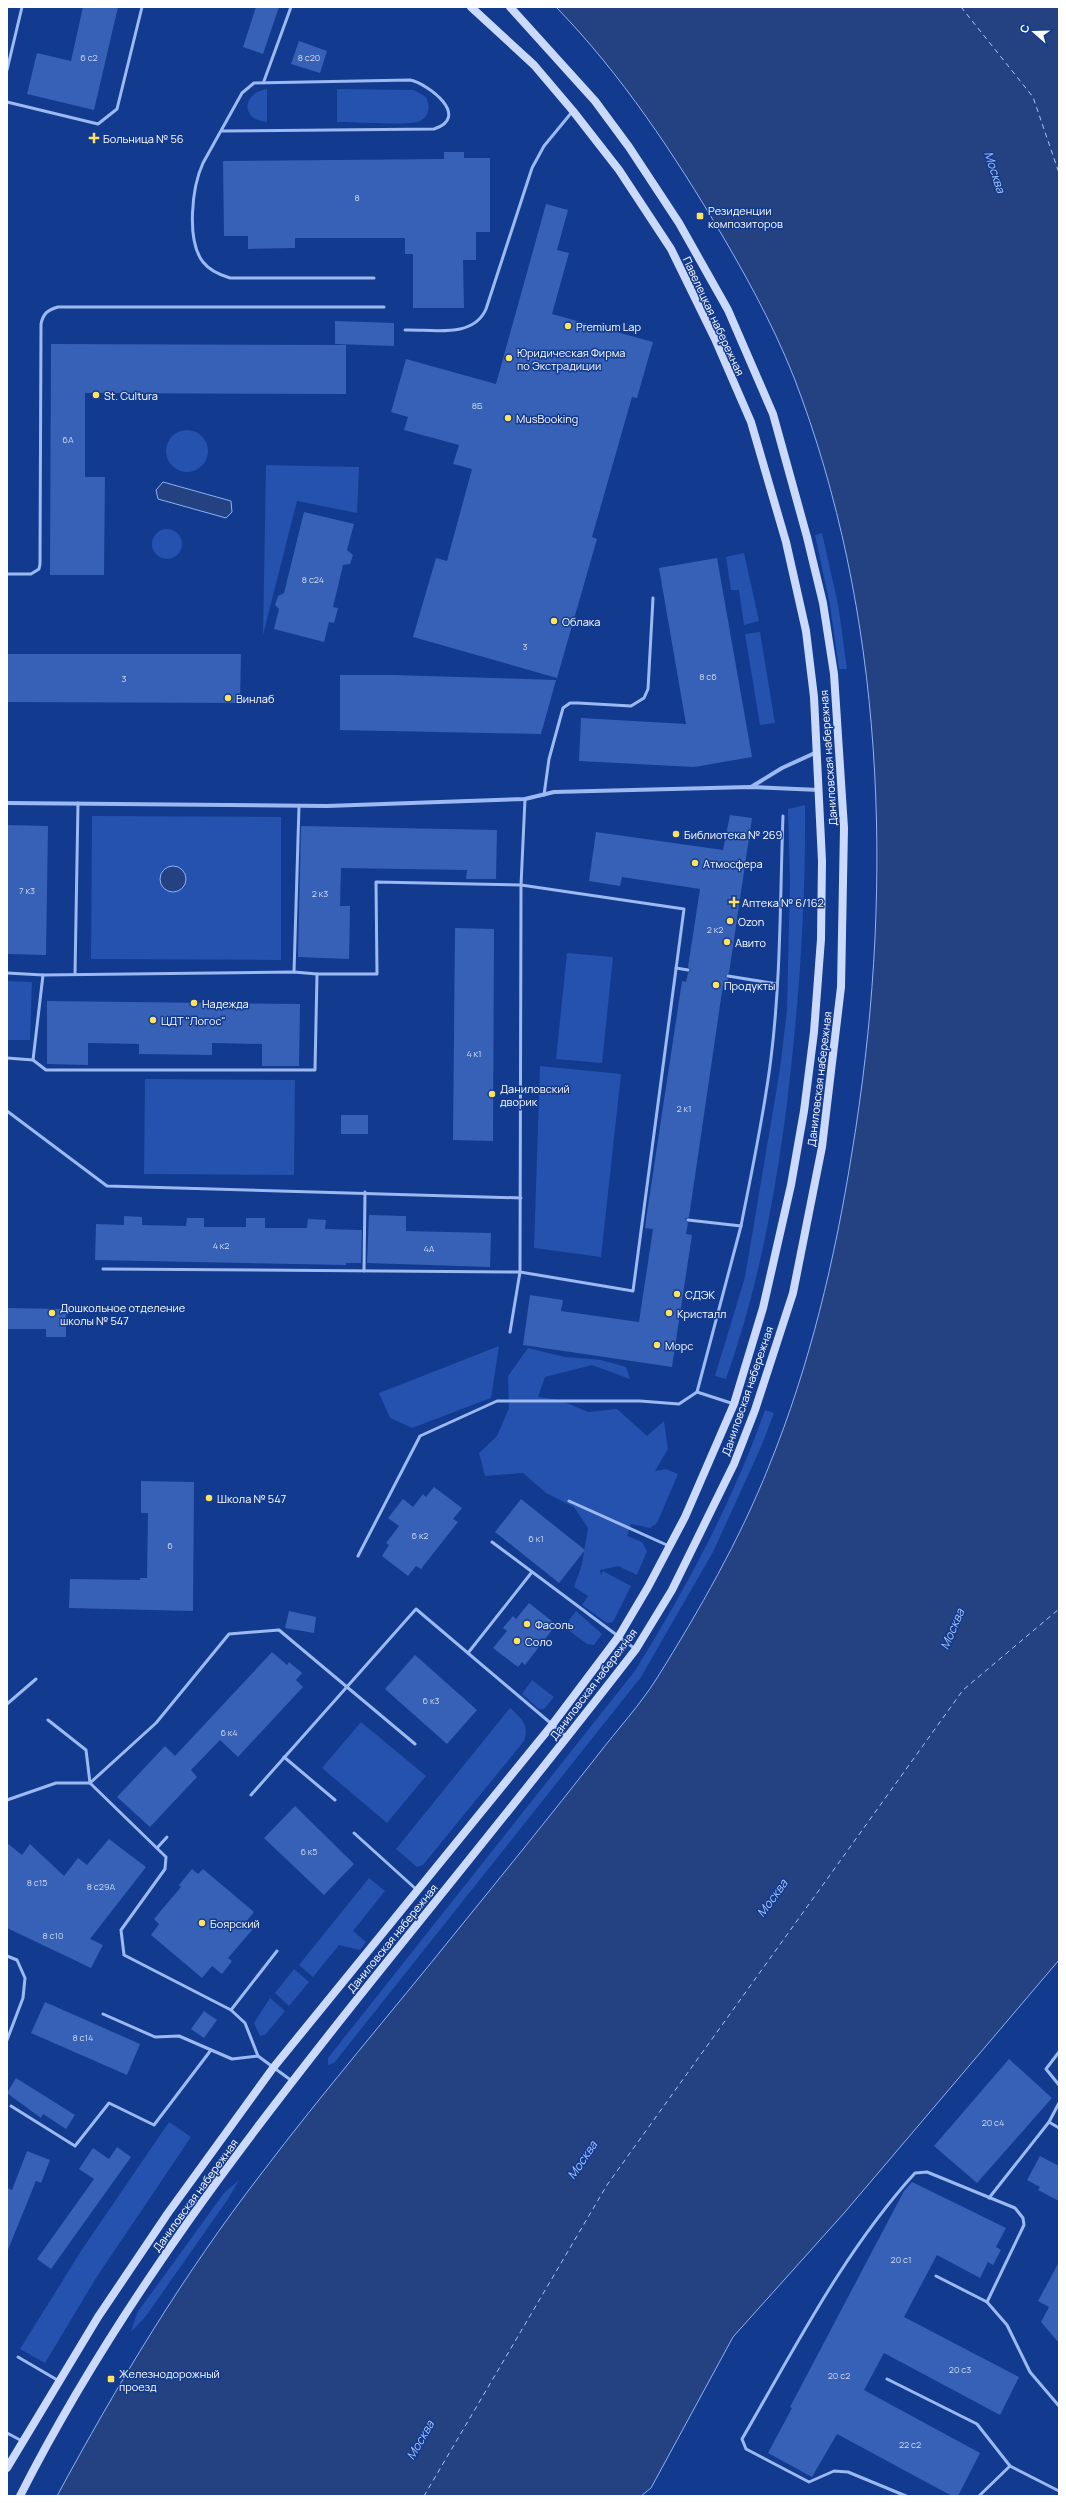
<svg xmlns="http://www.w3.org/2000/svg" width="1066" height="2503" viewBox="0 0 1066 2503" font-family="Manrope,sans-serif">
<rect width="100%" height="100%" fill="#123a8f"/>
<g fill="#2452ae">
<path d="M267,89V122C240,120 242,93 267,89Z"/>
<path d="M337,89L414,90L426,97C430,105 430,116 420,121C409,126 353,122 337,122Z"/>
<circle cx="187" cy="451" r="21"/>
<polygon points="266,465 359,467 357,513 297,501 263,635"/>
<circle cx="167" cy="544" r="15"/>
<polygon points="822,533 838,604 847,669 839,669 830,605 815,535"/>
<polygon points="744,553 759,621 744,625 739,590 731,590 726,557"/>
<polygon points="760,632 775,723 760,725 745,634"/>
<path d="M805,805C806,905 799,1004 787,1103C775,1197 758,1289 726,1379L715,1376L745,1277L780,1069L787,1010L790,881L788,809Z"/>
<polygon points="92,816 281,817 281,960 91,959"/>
<polygon points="567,953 613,957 602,1063 556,1059"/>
<polygon points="7,981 32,982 30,1040 7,1040"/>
<polygon points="540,1066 621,1074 601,1257 534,1248"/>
<polygon points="145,1079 295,1080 294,1175 144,1174"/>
<polygon points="499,1346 491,1398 412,1428 390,1418 379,1393"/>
<polygon points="528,1348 565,1357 601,1360 626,1367 630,1379 592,1365 545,1377 538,1397 560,1400 588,1412 617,1409 647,1436 664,1421 668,1449 655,1471 666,1469 678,1474 657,1523 650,1528 631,1524 627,1536 642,1542 647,1551 637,1575 618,1566 600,1570 601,1575 603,1571 631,1586 613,1622 607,1623 582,1605 588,1596 574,1587 582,1564 588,1528 574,1507 546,1493 523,1473 485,1476 479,1453 497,1436 509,1408 508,1376"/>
<path d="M765,1410L774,1413L761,1447L713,1552L641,1677L334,2063L328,2065V2058L634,1672C686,1589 732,1503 765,1410Z"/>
<polygon points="576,1611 602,1634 594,1645 587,1644 564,1627"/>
<polygon points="532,1680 554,1697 544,1709 539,1709 522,1694"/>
<path d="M510,1708C521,1718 530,1725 524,1741L423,1865L417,1867L396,1849Z"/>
<polygon points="361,1722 426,1776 387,1823 322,1768"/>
<polygon points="369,1878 385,1891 353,1931 366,1942 360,1950 339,1945 313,1977 299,1965"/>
<polygon points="294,1969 309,1982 289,2006 275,1993"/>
<polygon points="270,1998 285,2011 265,2035 260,2036 254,2023"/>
<polygon points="169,2122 191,2137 96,2278 45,2363 20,2349 81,2251"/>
<polygon points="239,2180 228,2199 146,2316 131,2332 137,2313 224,2193"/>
</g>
<g fill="#244282" stroke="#8eb2f5">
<path d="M556,7H1059V1960L845,2212L733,2337L651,2488L641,2496H57C117,2385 183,2275 261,2174C323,2092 391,2013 456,1932C503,1874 551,1815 597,1756C617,1730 640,1705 657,1678C699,1611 740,1539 769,1466C810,1365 835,1259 852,1152C893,905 888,637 802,399C782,342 753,288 722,235C674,154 622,75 556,7Z"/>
<polygon points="163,482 231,501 232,512 226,518 158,499 156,490"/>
<circle cx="173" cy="879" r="13"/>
</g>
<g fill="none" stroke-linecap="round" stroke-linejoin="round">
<g stroke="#a8c4f9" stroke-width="1" stroke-dasharray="5 4" stroke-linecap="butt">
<polyline points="961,7 1033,97 1059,173"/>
<polyline points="424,2496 607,2185 963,1690 1059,1609"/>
</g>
</g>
<g fill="#3661b6">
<polygon points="83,7 118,7 94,110 27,94 37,53 71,61"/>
<polygon points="256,7 279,7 263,54 243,47"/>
<polygon points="299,41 327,51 320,73 291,64"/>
<polygon points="444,152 464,152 464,158 490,158 490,232 476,232 476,260 463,260 464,308 413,308 413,254 405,254 405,238 295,238 295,248 248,249 248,236 224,236 223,161 444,159"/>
<polygon points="546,204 568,210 557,250 569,253 552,314 653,342 637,398 632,397 592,537 597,539 557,678 413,637 436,558 447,561 472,469 453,464 459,445 404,430 408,417 391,412 406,359 496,384"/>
<polygon points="335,321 394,323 394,346 335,344"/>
<polygon points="51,344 346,345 346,394 85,393 85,477 105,477 104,575 50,575"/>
<polygon points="304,512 354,524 347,550 353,555 350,564 343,565 333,607 338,608 334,623 329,622 324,642 274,629 279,609 275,605 278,596 284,593"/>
<polygon points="717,558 752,757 694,767 579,761 581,718 686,724 659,568"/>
<polygon points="7,654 241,654 240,703 7,702"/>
<polygon points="340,675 393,675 556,680 541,734 340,730"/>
<polygon points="730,815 752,818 729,973 725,976 728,979 727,986 723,985 689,1217 685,1219 688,1223 686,1234 692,1235 672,1367 523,1345 530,1295 563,1300 561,1311 639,1322 653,1229 645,1228 647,1213 682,981 686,982 688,973 691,970 688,967 700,889 622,877 620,886 589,881 596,832 723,850"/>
<polygon points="7,825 48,826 46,955 7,954"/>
<polygon points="301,826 497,830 496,879 466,879 467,870 341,868 340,906 350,906 349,959 298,957"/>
<polygon points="455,928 494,929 493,1141 453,1140"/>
<polygon points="47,1001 300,1004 299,1066 262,1066 262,1044 212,1043 212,1055 139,1054 139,1044 88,1043 88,1065 47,1064"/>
<rect x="341" y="1115" width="27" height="19"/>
<polygon points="369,1215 406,1216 406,1231 491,1233 490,1267 367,1263"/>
<polygon points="124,1216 142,1217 142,1225 186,1226 187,1218 204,1218 204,1227 246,1227 246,1218 265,1218 265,1228 307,1228 308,1219 326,1220 325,1229 362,1230 361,1263 346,1263 346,1265 95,1260 96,1224 124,1225"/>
<polygon points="7,1308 66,1309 66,1337 46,1337 46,1329 7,1329"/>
<polygon points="141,1481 194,1482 193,1611 69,1608 70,1579 140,1580 140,1578 147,1578 148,1513 141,1513"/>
<polygon points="434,1487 462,1508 453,1519 458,1522 421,1569 416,1566 408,1576 382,1556 389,1545 386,1543 399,1526 388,1518 403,1499 413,1507 423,1494 426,1497"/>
<polygon points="521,1499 585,1550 559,1583 495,1532"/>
<polygon points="529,1603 553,1622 549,1628 552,1630 525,1665 522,1662 518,1667 493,1648 507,1631 503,1628 513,1616 516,1619"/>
<polygon points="289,1611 316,1617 314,1633 285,1628"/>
<polygon points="272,1652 287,1665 289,1662 302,1673 296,1680 303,1687 238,1757 220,1740 191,1770 197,1777 150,1827 117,1797 165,1746 175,1756"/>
<polygon points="415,1655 477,1710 447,1744 385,1689"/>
<polygon points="295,1806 354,1864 324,1895 264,1838"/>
<polygon points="109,1839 146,1867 90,1939 103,1945 91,1968 7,1928 7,1843 22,1855 30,1844 64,1876 78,1858 87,1865"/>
<polygon points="192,1869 198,1874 203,1869 254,1912 245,1923 253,1929 228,1958 232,1961 222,1974 212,1966 202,1978 151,1935 159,1924 154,1919 181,1887 179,1885"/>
<polygon points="45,2002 140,2044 127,2075 31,2033"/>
<polygon points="204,2011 217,2020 204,2038 191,2029"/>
<polygon points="1009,2059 1052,2098 977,2183 934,2146"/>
<polygon points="16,2078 75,2115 66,2129 43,2114 41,2118 7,2093"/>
<polygon points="117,2147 131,2157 51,2269 37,2259 94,2179 79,2169 93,2148 109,2159"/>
<polygon points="27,2151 50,2160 41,2183 36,2181 7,2252 7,2188 12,2190"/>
<polygon points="1040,2156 1059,2166 1059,2201 1038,2190 1040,2187 1027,2180"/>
<polygon points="912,2182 1006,2228 996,2247 1001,2250 993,2265 988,2262 980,2278 937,2255 904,2317 1019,2377 1000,2415 884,2353 864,2390 980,2453 958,2496 952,2496 837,2434 812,2477 768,2453 792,2408 790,2407 904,2191"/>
<polygon points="1059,2262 1059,2343 1041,2322 1049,2307 1038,2301"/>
</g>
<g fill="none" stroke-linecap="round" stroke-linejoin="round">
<g stroke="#9cb9f2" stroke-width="3">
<polyline points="7,70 22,7"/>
<polyline points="264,81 291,7"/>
<polyline points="7,102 98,124 117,109 142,7"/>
<path d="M221,131L434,129C471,117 429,84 410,80L254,83L242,93L203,163C192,187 186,240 203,262C210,271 220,275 230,278H374"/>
<path d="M405,330C432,329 473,339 486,309L532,168L544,146L572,112"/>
<path d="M7,574H31L39,569L40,564L41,324C43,314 47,310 58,307H384"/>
<polyline points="544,795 549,759 563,708 570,703 578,703 631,706 644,698 648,689 653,598"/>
<polyline points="676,968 688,970"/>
<polyline points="294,972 299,806"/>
<polyline points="7,973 43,975"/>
<polyline points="75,974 78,803"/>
<polyline points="728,976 777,984"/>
<polyline points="7,1058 33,1060 46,1070 315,1070 317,974 377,974 376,882 521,885 684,909 633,1291 520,1272 103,1269"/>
<polyline points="33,1060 43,975 294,972 317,974"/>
<polyline points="7,1111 107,1186 521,1198"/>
<path d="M741,1226C752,1170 764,1115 771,1058C781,978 780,896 783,816"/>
<polyline points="364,1271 365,1192"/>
<polyline points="510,1332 520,1272 521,885 525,799"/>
<polyline points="697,1392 734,1404"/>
<polyline points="569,1501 669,1546"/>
<polyline points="492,1542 634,1648"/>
<polyline points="358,1556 420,1436 497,1401 640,1401 679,1404 697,1392 741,1226 688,1220"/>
<polyline points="468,1653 532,1572"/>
<polyline points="7,1704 36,1679"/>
<polyline points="48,1720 86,1750 90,1783 166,1857 165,1869 121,1930 124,1955 231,2010"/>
<polyline points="284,1757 335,1800"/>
<polyline points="251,1795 416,1609 567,1737"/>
<polyline points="7,1800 56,1783 90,1783 156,1723 229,1634 279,1630 415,1744"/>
<polyline points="354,1833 417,1890"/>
<polyline points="157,1848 167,1837"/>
<polyline points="7,1956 17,1960 25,1978 23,1998 7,2040"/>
<polyline points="103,2014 155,2037 179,2036 232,2059 258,2056 292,2081"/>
<polyline points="1059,2052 1046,2069 1059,2085"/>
<polyline points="258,2056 245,2023 231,2010 277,1951"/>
<polyline points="11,2106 75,2146 109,2103 154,2125 211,2050"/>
<polyline points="1049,2122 1059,2128"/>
<polyline points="989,2198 1049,2122 1059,2103"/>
<polyline points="936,2276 987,2302 1007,2325 1030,2372 1059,2406"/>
<polyline points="18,2357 59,2381"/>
<polyline points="887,2379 977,2424 1010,2466 1059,2491"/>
<polyline points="7,2433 22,2441"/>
<path d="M906,2496L848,2472L834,2471L809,2482L746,2449L742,2439C795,2348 844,2251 915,2173L927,2172L1015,2208L1023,2218L1024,2225L987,2302"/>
<polyline points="979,2496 1010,2466"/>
</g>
<g stroke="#9cb9f2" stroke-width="4">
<polyline points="751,787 782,768 817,752"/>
<polyline points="7,803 327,806 525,799 554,792 750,787 819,790"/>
</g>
<g stroke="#cbdafc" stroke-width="8">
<polyline points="7,2468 98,2317 168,2213 273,2068 552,1725 619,1636 648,1587 685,1517 734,1404 763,1308 791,1185 804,1111 814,1032 821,939 822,861 814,697 806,631 786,542 751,422 715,339 671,249 619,170 573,111 534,65 471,7"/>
<path d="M20,2496C118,2303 251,2131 386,1963C470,1859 554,1755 636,1649L672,1590L734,1464L755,1410L793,1293L822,1147L841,987L844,828L834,674L823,603L807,537L773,414L728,310L679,223L629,147L595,101L510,7"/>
</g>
</g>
<g fill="#ffe35d" stroke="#123a8f" stroke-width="1.5">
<path d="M92 132h4v4h4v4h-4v4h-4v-4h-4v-4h4z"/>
<rect x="696" y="212" width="8" height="8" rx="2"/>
<circle cx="568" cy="326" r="4"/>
<circle cx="509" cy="358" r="4"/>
<circle cx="96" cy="395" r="4"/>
<circle cx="508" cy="418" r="4"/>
<circle cx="554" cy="621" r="4"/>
<circle cx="228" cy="698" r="4"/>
<circle cx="676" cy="834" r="4"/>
<circle cx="695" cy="863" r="4"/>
<path d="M732 896h4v4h4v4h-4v4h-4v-4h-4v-4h4z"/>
<circle cx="730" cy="921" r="4"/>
<circle cx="727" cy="942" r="4"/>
<circle cx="716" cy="985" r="4"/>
<circle cx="194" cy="1003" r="4"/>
<circle cx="153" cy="1020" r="4"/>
<circle cx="492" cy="1094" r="4"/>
<circle cx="677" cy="1294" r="4"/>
<circle cx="52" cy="1313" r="4"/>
<circle cx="669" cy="1313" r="4"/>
<circle cx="657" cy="1345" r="4"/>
<circle cx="209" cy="1498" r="4"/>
<circle cx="527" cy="1624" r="4"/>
<circle cx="517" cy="1641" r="4"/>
<circle cx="202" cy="1923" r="4"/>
<rect x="107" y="2375" width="8" height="8" rx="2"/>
</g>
<g text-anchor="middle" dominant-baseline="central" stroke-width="3" stroke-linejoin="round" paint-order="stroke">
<g font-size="9" fill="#cdd8ed">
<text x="89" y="57">6 с2</text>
<text x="309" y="57">8 с20</text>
<text x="357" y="197">8</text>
<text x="477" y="405">8Б</text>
<text x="68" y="439">6А</text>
<text x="313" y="579">8 с24</text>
<text x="525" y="646">3</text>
<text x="708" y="676">8 с6</text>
<text x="124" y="678">3</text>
<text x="27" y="890">7 к3</text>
<text x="320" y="893">2 к3</text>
<text x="715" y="929">2 к2</text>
<text x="474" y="1053">4 к1</text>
<text x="684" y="1108">2 к1</text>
<text x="221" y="1245">4 к2</text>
<text x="429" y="1248">4А</text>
<text x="420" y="1535">6 к2</text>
<text x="536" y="1538">6 к1</text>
<text x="170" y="1545">6</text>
<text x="431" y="1700">6 к3</text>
<text x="229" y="1732">6 к4</text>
<text x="309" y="1851">6 к5</text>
<text x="37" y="1882">8 с15</text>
<text x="101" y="1886">8 с29А</text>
<text x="53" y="1935">8 с10</text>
<text x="83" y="2037">8 с14</text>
<text x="993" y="2122">20 с4</text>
<text x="901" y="2259">20 с1</text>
<text x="960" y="2369">20 с3</text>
<text x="839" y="2375">20 с2</text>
<text x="910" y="2444">22 с2</text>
</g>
<g font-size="11" fill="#fff" stroke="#123a8f" text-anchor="start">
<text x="103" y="138">Больница № 56</text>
<text x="708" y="210">Резиденции<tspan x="708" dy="13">композиторов</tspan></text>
<text x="576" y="326">Premium Lap</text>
<text x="517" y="352">Юридическая Фирма<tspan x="517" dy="13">по Экстрадиции</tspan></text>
<text x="104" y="395">St. Cultura</text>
<text x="516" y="418">MusBooking</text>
<text x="562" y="621">Облака</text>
<text x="236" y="698">Винлаб</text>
<text x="684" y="834">Библиотека № 269</text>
<text x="703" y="863">Атмосфера</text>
<text x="742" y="902">Аптека № 6/162</text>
<text x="738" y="921">Ozon</text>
<text x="735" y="942">Авито</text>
<text x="724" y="985">Продукты</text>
<text x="202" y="1003">Надежда</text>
<text x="161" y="1020">ЦДТ "Логос"</text>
<text x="500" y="1088">Даниловский<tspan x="500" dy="13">дворик</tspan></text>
<text x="685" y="1294">СДЭК</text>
<text x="60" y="1307">Дошкольное отделение<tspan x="60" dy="13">школы № 547</tspan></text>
<text x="677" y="1313">Кристалл</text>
<text x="665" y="1345">Морс</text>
<text x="217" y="1498">Школа № 547</text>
<text x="535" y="1624">Фасоль</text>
<text x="525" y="1641">Соло</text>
<text x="210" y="1923">Боярский</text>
<text x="119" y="2373">Железнодорожный<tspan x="119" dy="13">проезд</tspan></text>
</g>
<g font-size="11" fill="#fff" stroke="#123a8f">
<text transform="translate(714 316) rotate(65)">Павелецкая набережная</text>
<text transform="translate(828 758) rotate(-94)">Даниловская набережная</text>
<text transform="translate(819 1079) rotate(-83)">Даниловская набережная</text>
<text transform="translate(747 1391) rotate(-71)">Даниловская набережная</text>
<text transform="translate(593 1684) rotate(-53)">Даниловская набережная</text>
<text transform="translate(392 1938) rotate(-51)">Даниловская набережная</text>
<text transform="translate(195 2195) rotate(-54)">Даниловская набережная</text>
</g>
<g font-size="12" font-style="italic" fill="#a8c4f9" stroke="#123a8f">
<text transform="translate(995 172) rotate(72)">Москва</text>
<text transform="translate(952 1629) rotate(-67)">Москва</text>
<text transform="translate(772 1898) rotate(-54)">Москва</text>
<text transform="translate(582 2160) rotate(-56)">Москва</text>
<text transform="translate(420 2440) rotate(-60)">Москва</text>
</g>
</g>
<rect width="1066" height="2503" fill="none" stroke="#ffffff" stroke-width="16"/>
<g transform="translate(1034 32) rotate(290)" stroke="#123a8f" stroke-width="3" paint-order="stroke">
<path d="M0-3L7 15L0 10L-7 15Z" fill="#ffffff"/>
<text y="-6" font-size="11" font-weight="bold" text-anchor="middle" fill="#ffffff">С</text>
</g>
</svg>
